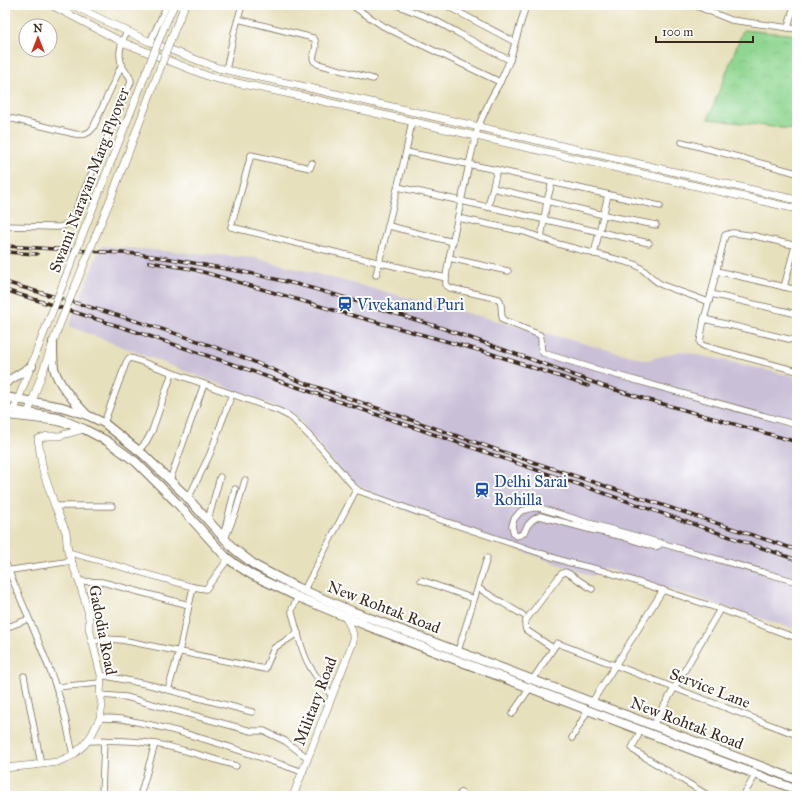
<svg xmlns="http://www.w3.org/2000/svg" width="802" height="801" viewBox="0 0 802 801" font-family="'IM FELL Great Primer',serif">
<defs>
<pattern id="park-crowns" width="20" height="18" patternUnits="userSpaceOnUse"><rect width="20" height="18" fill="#8fd690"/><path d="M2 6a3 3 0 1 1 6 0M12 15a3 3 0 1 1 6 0" fill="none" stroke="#7cb87c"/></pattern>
</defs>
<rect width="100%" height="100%" fill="#fff"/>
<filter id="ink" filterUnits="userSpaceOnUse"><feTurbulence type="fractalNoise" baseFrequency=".025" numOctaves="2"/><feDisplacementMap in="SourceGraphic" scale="8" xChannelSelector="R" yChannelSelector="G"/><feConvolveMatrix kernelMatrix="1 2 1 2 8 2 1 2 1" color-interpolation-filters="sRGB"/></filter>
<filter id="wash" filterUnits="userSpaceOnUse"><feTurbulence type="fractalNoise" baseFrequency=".012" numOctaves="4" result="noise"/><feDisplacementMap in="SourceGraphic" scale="16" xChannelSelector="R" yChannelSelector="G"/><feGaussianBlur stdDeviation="0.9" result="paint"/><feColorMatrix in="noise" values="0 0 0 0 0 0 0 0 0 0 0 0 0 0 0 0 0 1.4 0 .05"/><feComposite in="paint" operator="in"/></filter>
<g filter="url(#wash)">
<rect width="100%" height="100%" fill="#e7e0bc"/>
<polygon fill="#c9bfd7" points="101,246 256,258 647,360 681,351 797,377 797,630 604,568 592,576 390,504 345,477 295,414 69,326"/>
<polygon fill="url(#park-crowns)" stroke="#658057" points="743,30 797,35 797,130 708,119"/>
</g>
<g filter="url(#ink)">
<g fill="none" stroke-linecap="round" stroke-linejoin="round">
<g stroke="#776a55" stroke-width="7">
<g id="minor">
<polyline points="351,5 383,26 401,35 500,82"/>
<path d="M397,5C410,11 424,15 436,21C461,34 485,49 510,60"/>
<polyline points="445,5 515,42"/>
<path d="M526,5L510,60L500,82L490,100L478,127L469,164L449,258L446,276V285L450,288L499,299C503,305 500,313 503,320L540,335C543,341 539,348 543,353L602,371L797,425"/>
<polyline points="694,5 731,20 797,29"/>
<polyline points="238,19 313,38 315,40 316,47 313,58 314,61 318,64 373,79"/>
<polyline points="788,28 794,5"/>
<polyline points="150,42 167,5"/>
<polyline points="226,70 234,33 242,5"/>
<path d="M5,117L75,134C83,135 88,135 93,128L122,64"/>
<polyline points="412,121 406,152 497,170 660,206"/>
<polyline points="682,142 797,173"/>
<polyline points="312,163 310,168 251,155 231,227 304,245 446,278"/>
<polyline points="497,170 488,207 649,243"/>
<polyline points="398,187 488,207"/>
<polyline points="493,188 604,215 656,225"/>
<path d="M458,218L525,232L558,244L634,264C645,269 652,280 662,285L709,302"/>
<path d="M5,226L55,227H60L65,225L70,221L74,214L131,82C131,77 128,74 125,71C116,57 120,45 127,31"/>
<polyline points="389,226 453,242"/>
<polyline points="541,238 547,201 552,182"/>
<polyline points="797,246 755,236 734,233 731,233 725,235 711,294 704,319 700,342 701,344 704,346 797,371"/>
<polyline points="594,254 608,195"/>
<polyline points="449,258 508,271"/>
<polyline points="717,271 797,290"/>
<polyline points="376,275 406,152"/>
<polyline points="784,287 795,246"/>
<polyline points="711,294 797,314"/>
<polyline points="704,319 797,341"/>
<polyline points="5,416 57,422 66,425"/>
<polyline points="104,423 126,363 129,358 134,359 279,411 289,416 293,419 321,448 354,487 359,491 426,515 567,562 604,571 720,609 780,632 797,638"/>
<polyline points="139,450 146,442 152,431 172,373"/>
<polyline points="170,480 204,384"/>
<polyline points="188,499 210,454 232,394"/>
<polyline points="55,506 112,506"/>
<polyline points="208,520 220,477"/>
<polyline points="224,533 235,489"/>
<polyline points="225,539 236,511 245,480"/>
<path d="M661,543L658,546L655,547L620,536L592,530L540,516C535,518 532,520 528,525C524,531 526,534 516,536L514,534L512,526L514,519L519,513L521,511L525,510L532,508H540L585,522L650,540L797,582"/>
<polyline points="68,552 193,587 206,589 228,559"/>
<path d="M5,562C24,608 45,652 60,699C66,717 69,737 73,755"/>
<polyline points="5,571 72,561"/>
<polyline points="421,580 474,599"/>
<polyline points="79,581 102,582 189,605"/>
<polyline points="478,588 523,615"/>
<polyline points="304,590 356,490"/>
<path d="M298,597L292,609V613C297,629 300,646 307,661C313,674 323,685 332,696"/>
<polyline points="5,628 29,619"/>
<polyline points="92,641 107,639 122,640 265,669 274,648 298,633"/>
<polyline points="553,648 526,630 525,625 526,620 561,574 565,572 568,573 592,589"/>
<polyline points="458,651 487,558"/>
<polyline points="101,675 150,685 252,712"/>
<polyline points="24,676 41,764"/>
<polyline points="533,679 557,643 797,735"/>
<polyline points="56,687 100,683"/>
<polyline points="168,690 179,652 193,587"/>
<polyline points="100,695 126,697 251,731 264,731 285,741 308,758"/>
<polyline points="592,702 663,590"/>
<polyline points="512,714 530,688"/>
<path d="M100,718C109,718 118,718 127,720C187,731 245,752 303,772"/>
<polyline points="653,725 720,609"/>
<polyline points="641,730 632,748 633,750 709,796"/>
<polyline points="572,738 588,710"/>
<path d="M88,741C110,740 133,740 156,744C183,749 210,758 236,766"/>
<polyline points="102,795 104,740"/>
<polyline points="81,796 82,795 105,796"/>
<polyline points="140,796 155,744"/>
<polyline points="459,796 461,793 465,796"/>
<polyline points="743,796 756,774"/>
</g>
</g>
<g stroke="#776a55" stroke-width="8">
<g id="tertiary">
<polyline points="51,5 122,42 210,77 218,79 300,96 797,209"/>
<polyline points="73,5 99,18 150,42 218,68 301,86 797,200"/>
<polyline points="5,768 34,765 57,762 67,758 73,755 84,745 91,736 100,718 102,705 100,695 101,675 89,628 89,619 88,611 79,581 68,552 66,532 55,506 43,471 38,439 47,436 59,436 84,429"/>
<path d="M293,796L353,642C354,632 350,625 345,617"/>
</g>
</g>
<g stroke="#776a55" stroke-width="8">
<g id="secondary">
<polyline points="164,27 174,5"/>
<polyline points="174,31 185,5"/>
<polyline points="14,410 48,322"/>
<polyline points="28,413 59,326"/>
</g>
</g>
<g stroke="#776a55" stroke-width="10">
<g id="primary">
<path d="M53,342C53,350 53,360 54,368C58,385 75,402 87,415"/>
<polyline points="5,383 32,366"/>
<polyline points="5,397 62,407 87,415 104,423 144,455 183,493 234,549 256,566 296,587 354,612 797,780"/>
<polyline points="5,409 58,418 84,429 107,441 136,462 176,502 225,556 235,564 252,575 298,597 365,625 797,790"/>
</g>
</g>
<use href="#minor" stroke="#fff" stroke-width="5.5"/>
<use href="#tertiary" stroke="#fff" stroke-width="7"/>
<use href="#secondary" stroke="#fff" stroke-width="7"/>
<use href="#primary" stroke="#fff" stroke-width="8"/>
<g stroke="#3b2a1e" stroke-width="3.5">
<g id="rail">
<polyline points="5,246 138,254 171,259 249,273 300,285 336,295 442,328 547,365 603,386 642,398 797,442"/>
<polyline points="5,252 37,254"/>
<polyline points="149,262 192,269 210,274 340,312 489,353 588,386"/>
<path d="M5,282C104,312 205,338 299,381L509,454L797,550"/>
<polyline points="5,290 140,333 241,367 265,376 797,560"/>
</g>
</g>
<use href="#rail" stroke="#fff" stroke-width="2" stroke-dasharray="6" stroke-linecap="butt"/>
<g stroke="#776a55" stroke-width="8" stroke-linecap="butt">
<g id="secondary-bridge">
<polyline points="48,322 164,27"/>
<polyline points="59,326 113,193 174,31"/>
</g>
</g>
<use href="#secondary-bridge" stroke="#fff" stroke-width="7"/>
</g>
</g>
<defs>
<g id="station-bare" transform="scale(1.2)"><path d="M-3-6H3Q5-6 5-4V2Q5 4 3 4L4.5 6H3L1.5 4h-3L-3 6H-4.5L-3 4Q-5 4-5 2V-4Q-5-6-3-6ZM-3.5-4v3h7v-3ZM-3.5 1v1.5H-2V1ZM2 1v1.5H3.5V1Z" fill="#1a4fb4" stroke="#fff" stroke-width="2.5" paint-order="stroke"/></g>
</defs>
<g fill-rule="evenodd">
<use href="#station-bare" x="345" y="304"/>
<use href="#station-bare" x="482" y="490"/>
</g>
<g text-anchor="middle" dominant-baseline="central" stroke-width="4" stroke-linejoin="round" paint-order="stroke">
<g font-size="16" fill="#3b2a1e" stroke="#fff">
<text transform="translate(89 180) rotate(-69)">Swami Narayan Marg Flyover</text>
<text transform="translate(384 607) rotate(21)">New Rohtak Road</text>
<text transform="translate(103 630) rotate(79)">Gadodia Road</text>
<text transform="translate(710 688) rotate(21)">Service Lane</text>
<text transform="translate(315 701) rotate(-69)">Military Road</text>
<text transform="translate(687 723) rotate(21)">New Rohtak Road</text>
</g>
<g font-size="16" fill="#164399" stroke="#fff" text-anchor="start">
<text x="357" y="304">Vivekanand Puri</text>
<text x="494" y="481">Delhi Sarai<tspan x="494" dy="18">Rohilla</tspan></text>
</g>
</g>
<rect width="802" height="801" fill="none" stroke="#fff" stroke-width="20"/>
<g transform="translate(38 38)"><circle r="19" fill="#ffffff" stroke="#b1aaa5"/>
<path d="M0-3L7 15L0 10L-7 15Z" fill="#c8321e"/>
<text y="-6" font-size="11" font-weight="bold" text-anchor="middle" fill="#3b2a1e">N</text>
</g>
<path d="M656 36v6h97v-6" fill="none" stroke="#3b2a1e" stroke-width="2"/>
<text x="662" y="36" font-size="12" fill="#3b2a1e" stroke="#ffffff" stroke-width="3" paint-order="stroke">100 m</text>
</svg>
